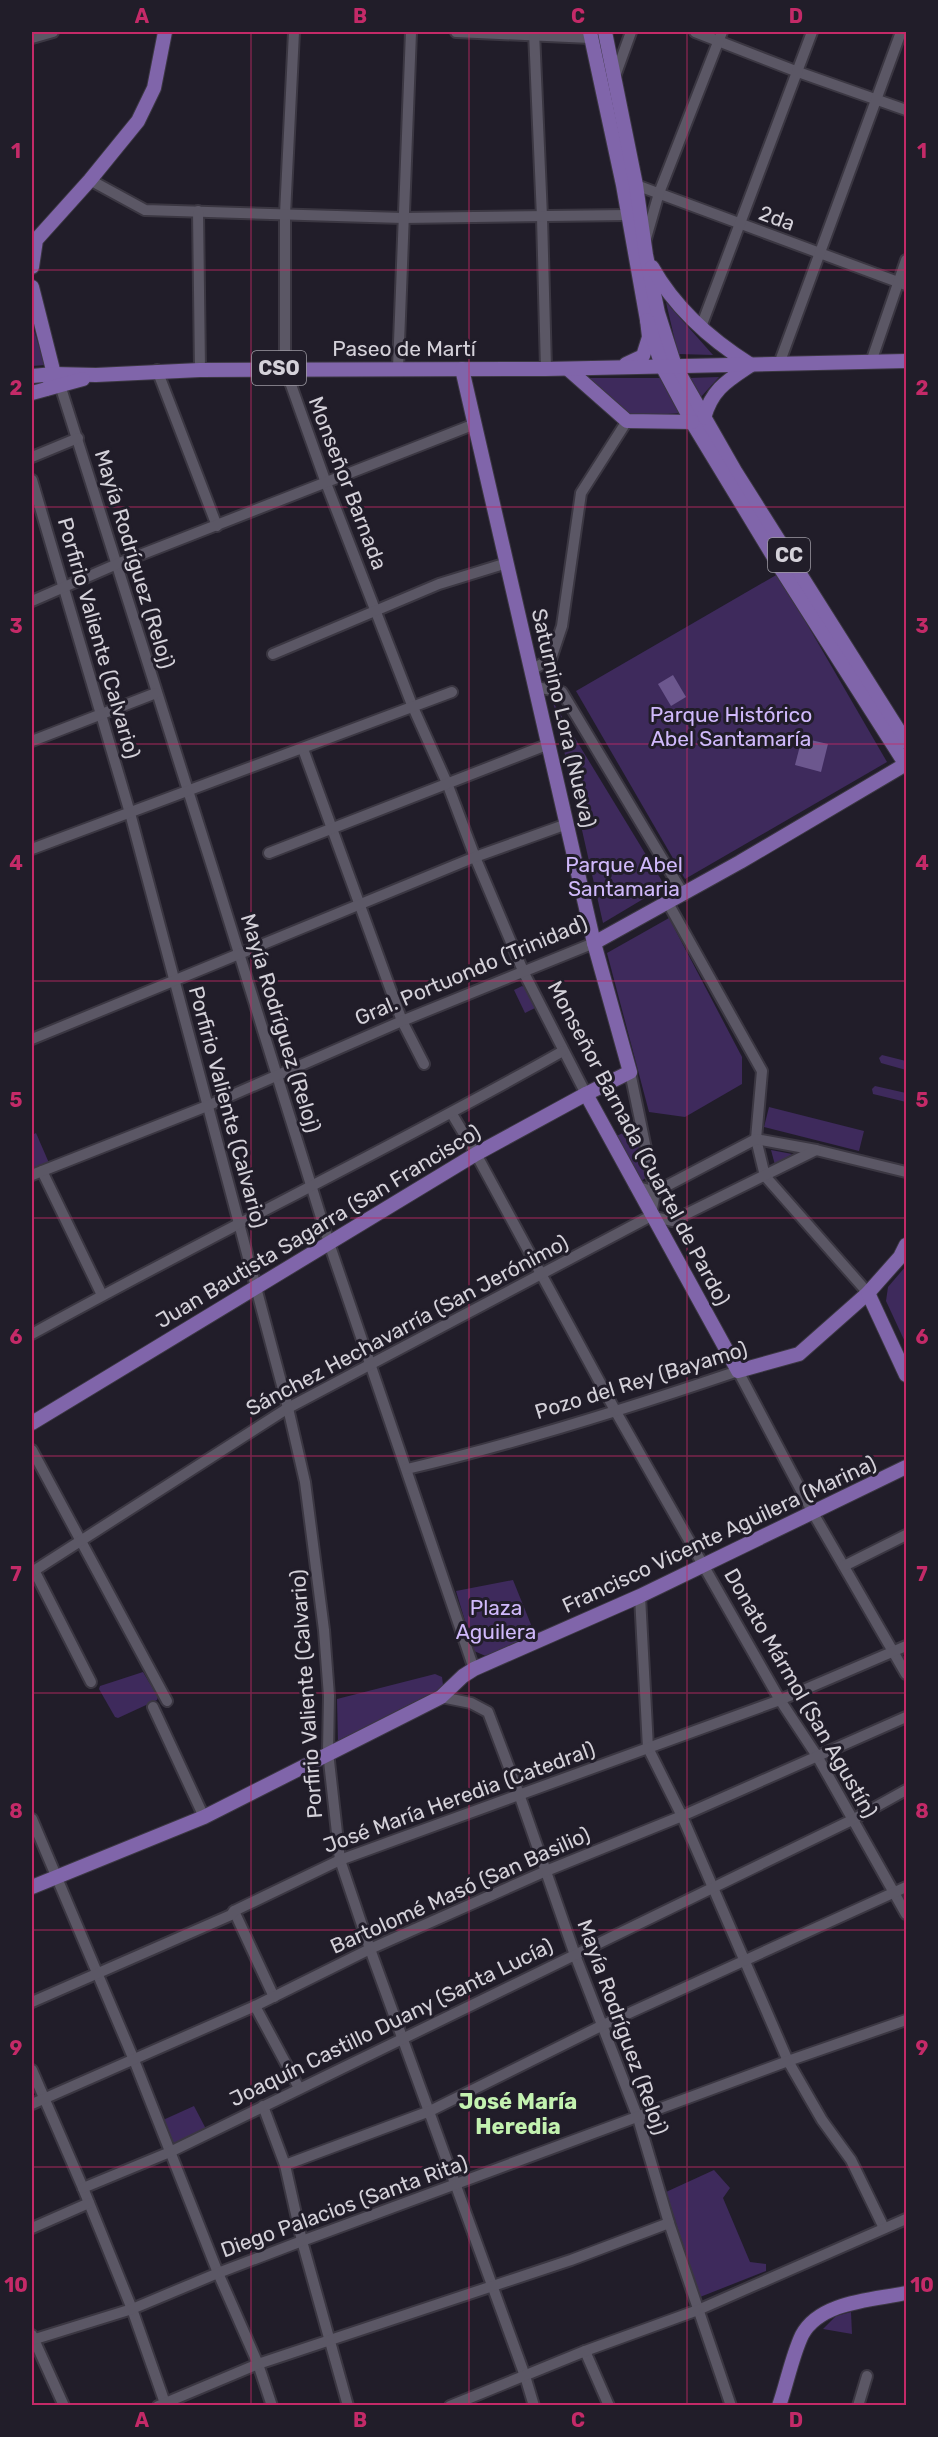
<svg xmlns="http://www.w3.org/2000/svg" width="938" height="2437" viewBox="0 0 938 2437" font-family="Rubik,sans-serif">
<rect width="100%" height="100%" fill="#211d29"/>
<g fill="#3e2a5c">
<polygon points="666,302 713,355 678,354"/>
<polygon points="32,324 45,365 32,366"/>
<polygon points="719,377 700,398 689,378"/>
<polygon points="585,378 660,378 681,413 626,417"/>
<polygon points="778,574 887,762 685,879 576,691"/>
<polygon points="553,702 665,886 603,923"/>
<polygon points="669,918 742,1057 742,1084 685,1117 649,1112 607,953"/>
<polygon points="522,986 526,988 535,1008 525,1013 514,990"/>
<polygon points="882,1055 906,1061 906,1070 881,1063 879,1058"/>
<polygon points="875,1086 906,1093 906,1102 873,1094 872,1089"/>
<polygon points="769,1107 864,1131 859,1151 764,1127"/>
<polygon points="636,1127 646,1178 639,1182 612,1138"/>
<polygon points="36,1133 49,1163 32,1171 32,1135"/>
<polygon points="771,1150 792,1154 775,1165"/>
<polygon points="906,1266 906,1344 886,1301 888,1287"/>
<polygon points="513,1580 536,1637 488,1657 474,1651 456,1591"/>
<polygon points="143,1672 158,1697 157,1700 118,1718 115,1717 99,1689 100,1686"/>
<polygon points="435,1674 442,1677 443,1685 437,1693 338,1742 337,1699"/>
<polygon points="194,2106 206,2129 173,2146 163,2120"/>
<polygon points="714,2170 730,2188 723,2198 750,2262 766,2264 766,2271 700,2297 666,2192"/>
<polygon points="851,2312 852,2334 823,2329 836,2316"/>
</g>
<g fill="#6c578e">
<polygon points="673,675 686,697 671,706 658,684"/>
<polygon points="802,738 828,744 821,772 795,765"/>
</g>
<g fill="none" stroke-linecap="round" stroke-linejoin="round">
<g stroke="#3b3742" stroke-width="14">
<g id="minor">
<polyline points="294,32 285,214 285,368 326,483 412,705 447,783 475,857 524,973 586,1094"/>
<polyline points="456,32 591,38"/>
<polyline points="534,32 542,217 546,369"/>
<polyline points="695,32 798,72 906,110"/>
<polyline points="32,38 53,32"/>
<polyline points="614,79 631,32"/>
<polyline points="90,180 145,210 403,218 627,215"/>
<polyline points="636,185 906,285"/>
<polyline points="198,211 200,370"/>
<polyline points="645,242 659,193 722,32"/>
<polyline points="701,327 812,32"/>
<polyline points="871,362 906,260"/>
<polyline points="779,364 901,32"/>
<polyline points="398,368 411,32"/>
<polyline points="157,370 217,526"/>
<polyline points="60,385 215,876 329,1243 474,1669"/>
<polyline points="32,457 78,438"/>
<polyline points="32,480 130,813 288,1408 305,1482 324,1630 329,1696 328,1752 340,1860 370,1949 525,2376 534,2406"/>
<polyline points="32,601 117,564 475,424"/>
<polyline points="273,654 439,584 507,563"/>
<polyline points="531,670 551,659 562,626 581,493 627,421"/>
<polyline points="536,687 562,692 684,895"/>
<polyline points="32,741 156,693"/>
<polyline points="303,749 402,1021 424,1064"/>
<polyline points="32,849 452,692"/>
<polyline points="269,853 549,744"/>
<polyline points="668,903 762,1071 756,1139 765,1176 868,1293"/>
<polyline points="32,1039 475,857 567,824"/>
<polyline points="630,1072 655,1192 651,1215"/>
<polyline points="452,1114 476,1154 616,1412 780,1700 817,1756 906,1914"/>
<polyline points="42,1171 102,1295"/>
<polyline points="32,1175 207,1106 402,1021 594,943"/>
<polyline points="635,1186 655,1192 756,1139 816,1150 906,1172"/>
<path d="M32,1334C207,1237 388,1150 563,1051"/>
<polyline points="32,1450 167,1701"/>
<path d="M407,1469C519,1443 629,1408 738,1371L813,1513L906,1674"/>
<polyline points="844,1566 906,1535"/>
<polyline points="34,1570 91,1682"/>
<polyline points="32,1572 288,1408 651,1216 672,1221 816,1150"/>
<polyline points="640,1596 648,1748 682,1816 788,2061 822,2120 851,2160 884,2228"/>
<polyline points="441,1697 471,1703 488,1712 519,1794 575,1955 638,2118 669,2223 731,2406"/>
<polyline points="153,1707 204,1817"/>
<polyline points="32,1819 134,2060 218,2273 258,2364 272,2406"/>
<polyline points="234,1911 274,1997"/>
<polyline points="32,2002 231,1915 234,1911 340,1860 780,1700 906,1646"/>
<polyline points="255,2006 299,2088"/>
<polyline points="32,2070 83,2188 132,2309 166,2406"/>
<polyline points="32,2104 255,2006 370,1949 546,1871 682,1816 906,1717"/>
<polyline points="263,2106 285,2165 302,2241 348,2406"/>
<polyline points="285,2165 430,2111 603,2025 906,1887"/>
<polyline points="83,2188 170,2152 852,1820 906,1790"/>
<polyline points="32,2228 89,2203"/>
<polyline points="32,2335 64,2406"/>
<polyline points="32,2340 132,2309 218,2273 302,2241 788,2061 906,2020"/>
<polyline points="585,2351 609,2406"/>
<polyline points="158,2406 258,2364 571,2260 669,2223"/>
<polyline points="450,2406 585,2351 698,2310 906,2219"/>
<polyline points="858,2406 867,2376"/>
</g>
</g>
<g stroke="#3b3742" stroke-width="16">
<g id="major">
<polyline points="590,32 623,185 647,320 649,337 643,356 626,364"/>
<polyline points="605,32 636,185 646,255 658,313 675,366 735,471 906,742"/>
<polyline points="32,267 36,240 90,180 138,121 154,88 165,32"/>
<path d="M652,267C675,308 711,340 751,365C727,381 712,389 704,418"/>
<polyline points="32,287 54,374 54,383 46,389"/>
<polyline points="647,320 662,366 692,422 781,569 906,765"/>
<polyline points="568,369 627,421 692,422"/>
<polyline points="32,376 54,374 96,375 200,370 546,369 906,361"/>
<polyline points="32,393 83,379"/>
<polyline points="594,943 740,862 906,764"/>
<polyline points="586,1094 738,1371 799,1354 868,1293 900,1257 906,1245"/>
<polyline points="868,1293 906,1375"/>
<polyline points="32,1423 476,1154 586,1094 630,1072 594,943 462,369"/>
<polyline points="32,1887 204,1817 441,1697 463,1676 474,1669 640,1596 906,1467"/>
<path d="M779,2406C787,2383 792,2356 802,2335C820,2301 874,2300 906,2293"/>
</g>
</g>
<use href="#minor" stroke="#5b5765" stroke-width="10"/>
<use href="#major" stroke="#8065aa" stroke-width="14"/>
</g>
<path fill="none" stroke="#c42a68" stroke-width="1.5" stroke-opacity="0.55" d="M251,32V2406M469,32V2406M687,32V2406M32,270H906M32,507H906M32,744H906M32,981H906M32,1218H906M32,1456H906M32,1693H906M32,1930H906M32,2167H906"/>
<g text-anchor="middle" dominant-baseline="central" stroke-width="6" stroke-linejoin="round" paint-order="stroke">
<g fill="#211d29" stroke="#9e9ba4" stroke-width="1.5">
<rect x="252" y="351" width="54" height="34" rx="4.5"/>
<rect x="768" y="538" width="42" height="34" rx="4.5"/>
</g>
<g font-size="20" font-weight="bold" fill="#d4d1d9">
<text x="279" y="368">CSO</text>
<text x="789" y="555">CC</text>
</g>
<g font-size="21" fill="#d4d1d9" stroke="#211d29">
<text transform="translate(777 218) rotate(20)">2da</text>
<text x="404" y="348">Paseo de Martí</text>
<text transform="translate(348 483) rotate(69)">Monseñor Barnada</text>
<text transform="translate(135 559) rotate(73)">Mayía Rodríguez (Reloj)</text>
<text transform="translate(99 638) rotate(74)">Porfirio Valiente (Calvario)</text>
<text transform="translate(564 718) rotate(77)">Saturnino Lora (Nueva)</text>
<text transform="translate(471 970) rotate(-23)">Gral. Portuondo (Trinidad)</text>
<text transform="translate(281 1023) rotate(73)">Mayía Rodríguez (Reloj)</text>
<text transform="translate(228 1107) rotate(75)">Porfirio Valiente (Calvario)</text>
<text transform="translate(639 1143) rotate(62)">Monseñor Barnada (Cuartel de Pardo)</text>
<text transform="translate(318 1226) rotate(-31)">Juan Bautista Sagarra (San Francisco)</text>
<text transform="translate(407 1325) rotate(-28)">Sánchez Hechavarría (San Jerónimo)</text>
<text transform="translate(641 1380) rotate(-17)">Pozo del Rey (Bayamo)</text>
<text transform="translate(719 1534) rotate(-25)">Francisco Vicente Aguilera (Marina)</text>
<text transform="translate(801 1693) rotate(60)">Donato Mármol (San Agustín)</text>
<text transform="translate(306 1694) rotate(-94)">Porfirio Valiente (Calvario)</text>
<text transform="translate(459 1797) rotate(-20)">José María Heredia (Catedral)</text>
<text transform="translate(460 1890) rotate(-24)">Bartolomé Masó (San Basilio)</text>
<text transform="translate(391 2022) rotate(-26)">Joaquín Castillo Duany (Santa Lucía)</text>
<text transform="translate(623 2027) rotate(70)">Mayía Rodríguez (Reloj)</text>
<text transform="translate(344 2206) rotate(-20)">Diego Palacios (Santa Rita)</text>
</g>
<g font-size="21" fill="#d0b9fb" stroke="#211d29">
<text x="731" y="714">Parque Histórico<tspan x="731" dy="24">Abel Santamaría</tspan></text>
<text x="624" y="864">Parque Abel<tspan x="624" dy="24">Santamaria</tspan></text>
<text x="496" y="1607">Plaza<tspan x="496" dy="24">Aguilera</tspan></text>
</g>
<g font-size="22" font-weight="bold" fill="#c3f2b0" stroke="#211d29">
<text x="518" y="2101">José María<tspan x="518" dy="25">Heredia</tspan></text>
</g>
</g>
<rect width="938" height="2437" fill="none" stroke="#211d29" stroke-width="66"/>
<rect x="33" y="33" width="872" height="2371" fill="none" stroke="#c42a68" stroke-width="2"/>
<g font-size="20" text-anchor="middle" font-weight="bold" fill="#c42a68">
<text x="142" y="23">A</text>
<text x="360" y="23">B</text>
<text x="578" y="23">C</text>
<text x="796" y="23">D</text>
<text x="16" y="158">1</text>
<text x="922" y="158">1</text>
<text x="16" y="395">2</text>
<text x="922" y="395">2</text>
<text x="16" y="633">3</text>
<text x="922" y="633">3</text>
<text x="16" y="870">4</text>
<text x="922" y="870">4</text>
<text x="16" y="1107">5</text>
<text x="922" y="1107">5</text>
<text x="16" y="1344">6</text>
<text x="922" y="1344">6</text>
<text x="16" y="1581">7</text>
<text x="922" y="1581">7</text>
<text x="16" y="1818">8</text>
<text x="922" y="1818">8</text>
<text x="16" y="2055">9</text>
<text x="922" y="2055">9</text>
<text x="16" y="2292">10</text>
<text x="922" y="2292">10</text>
<text x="142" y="2427">A</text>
<text x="360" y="2427">B</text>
<text x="578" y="2427">C</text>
<text x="796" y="2427">D</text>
</g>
</svg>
